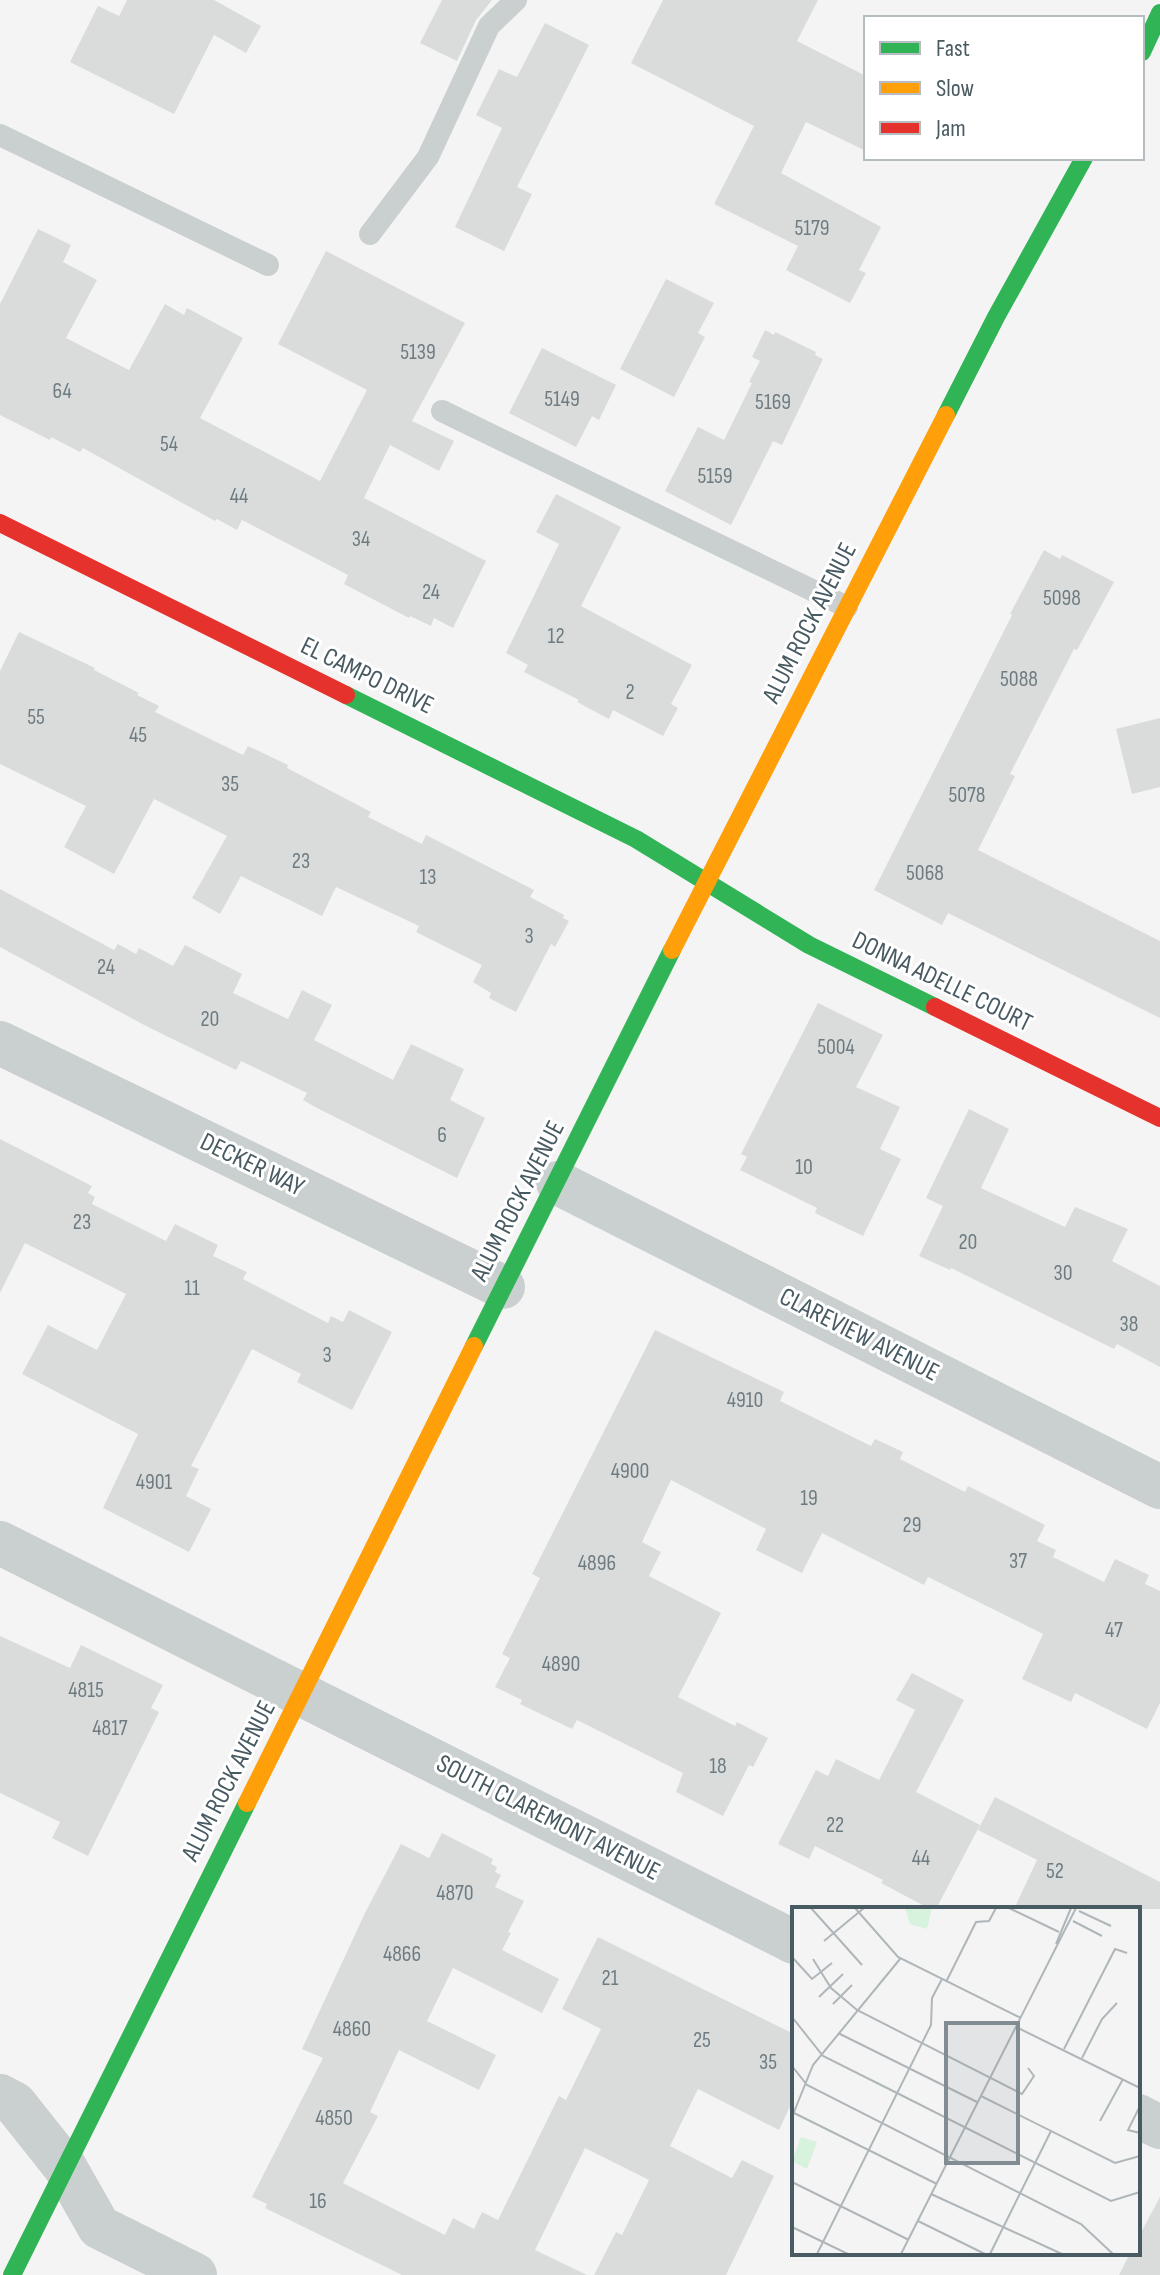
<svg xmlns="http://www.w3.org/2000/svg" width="1160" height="2275" viewBox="0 0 1160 2275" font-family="'Sofia Sans Condensed',sans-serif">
<rect width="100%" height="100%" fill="#f4f4f4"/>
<g fill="#dadcdc">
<polygon points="127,0 214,0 261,26 246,53 214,35 174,114 70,62 98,6 119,16"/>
<polygon points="442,0 492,0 476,20 457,61 420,43"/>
<polygon points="663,0 818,0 797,41 866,76 866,151 806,122 781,173 881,227 859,270 866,273 850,303 786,270 798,246 714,204 754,126 631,63"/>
<polygon points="545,23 589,45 517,187 532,194 504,251 455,227 502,128 476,115 499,69 517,77"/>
<polygon points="38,229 71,245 63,262 97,280 66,338 129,370 165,304 184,315 187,308 243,338 200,418 320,481 367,390 278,344 326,251 465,323 412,421 454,441 439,471 390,445 364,498 486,561 453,628 434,618 431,626 410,616 409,618 344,584 348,575 242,520 237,530 217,519 215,521 83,448 80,452 51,437 50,440 0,415 0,304"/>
<polygon points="666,279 714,303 698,333 705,337 674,397 620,369"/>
<polygon points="765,330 774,335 775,332 816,352 815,355 823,359 782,445 773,441 731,525 665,491 698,427 724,440 752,383 749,382 760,361 752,357"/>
<polygon points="542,348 616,385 599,420 592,416 576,447 509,413"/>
<polygon points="556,494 621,527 581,606 692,665 671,704 678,708 663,736 613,710 609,719 577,702 579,700 524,672 528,665 506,653 559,544 536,532"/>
<polygon points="1044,550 1060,559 1062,555 1114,582 1077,650 1074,649 1010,774 1015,776 978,850 1160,941 1160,1018 948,913 942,925 874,890 1012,615 1010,614"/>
<polygon points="19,632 95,668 94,670 139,693 137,695 159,706 155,712 243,755 248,746 288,765 287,768 371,812 368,817 422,844 426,835 534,890 530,897 564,915 563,918 569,921 555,947 551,944 516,1012 489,998 491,993 473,982 482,965 416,932 419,926 336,887 322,916 241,876 220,914 192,898 227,836 154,799 114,874 64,847 86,806 0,764 0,671"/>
<polygon points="1160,718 1160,787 1132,794 1116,729"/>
<polygon points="0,889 114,950 118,944 136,954 139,948 173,966 185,945 242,974 233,993 288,1019 302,990 332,1005 314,1040 393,1080 411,1044 464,1069 450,1100 485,1118 457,1178 317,1108 303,1100 307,1093 241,1061 236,1070 146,1026 0,947"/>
<polygon points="818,1003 883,1035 856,1087 900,1107 880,1149 901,1159 863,1236 815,1213 817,1208 740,1170 747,1157 741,1154"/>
<polygon points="969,1109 1009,1129 981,1188 1065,1227 1075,1207 1128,1229 1112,1261 1160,1286 1160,1367 1117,1344 1114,1349 951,1268 950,1270 919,1256 943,1206 926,1198"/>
<polygon points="0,1139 92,1186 88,1193 95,1197 92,1204 166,1241 175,1224 218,1245 213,1256 247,1272 243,1279 328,1323 331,1316 343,1322 349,1310 392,1332 352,1410 297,1382 301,1374 252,1349 191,1466 199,1469 186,1496 211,1509 189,1552 103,1508 138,1434 22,1374 48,1325 97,1350 126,1294 25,1243 0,1293"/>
<polygon points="655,1330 784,1392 780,1401 871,1446 875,1439 903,1452 900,1459 965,1492 968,1486 1045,1525 1037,1541 1056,1550 1053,1557 1104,1582 1115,1559 1149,1575 1145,1584 1160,1591 1160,1703 1147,1729 1075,1693 1071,1702 1022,1679 1043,1634 928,1577 924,1585 822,1533 802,1573 756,1550 766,1529 671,1480 642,1542 661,1552 649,1576 721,1613 678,1697 735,1726 737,1722 768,1738 753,1767 749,1765 723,1816 676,1792 683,1773 577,1720 572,1729 520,1704 522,1700 495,1687 510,1658 502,1654 540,1578 532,1574"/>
<polygon points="0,1636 70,1668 81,1645 163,1685 151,1708 159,1712 88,1856 52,1838 60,1822 0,1793"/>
<polygon points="912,1673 964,1700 916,1792 980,1825 936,1909 930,1909 881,1883 883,1880 815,1846 809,1859 778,1844 816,1770 828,1776 836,1759 879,1780 915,1710 896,1700"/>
<polygon points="995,1797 1160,1882 1160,1909 1014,1909 1037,1860 978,1830"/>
<polygon points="442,1833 493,1859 491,1864 497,1867 495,1872 501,1875 495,1887 524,1901 508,1932 511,1933 502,1950 559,1979 542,2013 453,1968 427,2021 496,2055 479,2090 399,2050 370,2112 378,2116 343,2183 445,2235 453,2218 474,2229 482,2212 498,2220 559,2096 566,2100 601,2029 562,2009 598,1937 794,2034 794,2098 779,2130 698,2089 670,2146 732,2178 742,2160 774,2176 726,2275 594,2275 616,2232 622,2235 649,2180 585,2148 535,2250 587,2275 402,2275 265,2208 267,2204 252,2197 323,2058 302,2049 365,1913 401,1844 429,1858"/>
<polygon points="1160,2197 1160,2275 1119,2275 1130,2253 1138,2253 1138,2238"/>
</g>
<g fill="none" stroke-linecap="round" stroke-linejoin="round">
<g stroke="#cacfd0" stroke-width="22">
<polyline points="0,135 268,265"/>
<polyline points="370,234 428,157 489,26 516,0"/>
<polyline points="442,411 847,607"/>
</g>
<g stroke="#cacfd0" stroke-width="44">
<polyline points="0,1043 503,1287"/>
<polyline points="558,1183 1160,1487"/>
<polyline points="0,1543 794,1942"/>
<polyline points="0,2096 15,2104 65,2167 99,2227 195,2275"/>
<polyline points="1138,2116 1160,2127"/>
</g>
<g stroke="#30b455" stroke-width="18">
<polyline points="1142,52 1160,13"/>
<polyline points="946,415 996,317 1084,158"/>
<polyline points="346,695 636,839 809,945 935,1007"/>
<polyline points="474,1346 672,950"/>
<polyline points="12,2275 247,1803"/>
</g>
<g stroke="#ff9f0a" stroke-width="18">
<polyline points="672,950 946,415"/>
<polyline points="247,1803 474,1346"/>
</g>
<g stroke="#e5322d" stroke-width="18">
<polyline points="0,523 346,695"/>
<polyline points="935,1007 1160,1118"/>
</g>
</g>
<g text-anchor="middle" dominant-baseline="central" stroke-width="6" stroke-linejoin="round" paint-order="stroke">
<g font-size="22" fill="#6e7c82">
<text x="812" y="228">5179</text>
<text x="418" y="352">5139</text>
<text x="62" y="391">64</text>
<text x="562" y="399">5149</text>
<text x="773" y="402">5169</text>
<text x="169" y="444">54</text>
<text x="715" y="476">5159</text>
<text x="239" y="496">44</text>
<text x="361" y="539">34</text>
<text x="431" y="592">24</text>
<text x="1062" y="598">5098</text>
<text x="556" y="636">12</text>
<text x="1019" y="679">5088</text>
<text x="630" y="692">2</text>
<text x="36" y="717">55</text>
<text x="138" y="735">45</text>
<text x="230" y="784">35</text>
<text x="967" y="795">5078</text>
<text x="301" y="861">23</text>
<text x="925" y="873">5068</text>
<text x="428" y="877">13</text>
<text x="529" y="936">3</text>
<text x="106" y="967">24</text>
<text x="210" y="1019">20</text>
<text x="836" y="1047">5004</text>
<text x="442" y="1135">6</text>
<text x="804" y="1167">10</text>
<text x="82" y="1222">23</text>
<text x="968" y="1242">20</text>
<text x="1063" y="1273">30</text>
<text x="192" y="1288">11</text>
<text x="1129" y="1324">38</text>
<text x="327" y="1355">3</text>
<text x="745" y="1400">4910</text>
<text x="630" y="1471">4900</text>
<text x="154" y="1482">4901</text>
<text x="809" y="1498">19</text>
<text x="912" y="1525">29</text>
<text x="1018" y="1561">37</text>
<text x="597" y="1563">4896</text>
<text x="1114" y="1630">47</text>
<text x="561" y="1664">4890</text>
<text x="86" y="1690">4815</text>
<text x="110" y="1728">4817</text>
<text x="718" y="1766">18</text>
<text x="835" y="1825">22</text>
<text x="921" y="1858">44</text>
<text x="1055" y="1871">52</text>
<text x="455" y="1893">4870</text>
<text x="402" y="1954">4866</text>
<text x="610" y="1978">21</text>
<text x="352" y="2029">4860</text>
<text x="702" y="2040">25</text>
<text x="768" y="2062">35</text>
<text x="334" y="2118">4850</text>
<text x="318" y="2201">16</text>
</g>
<g font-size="26" fill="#485a62" stroke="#fff">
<text transform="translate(810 623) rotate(-63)">ALUM ROCK AVENUE</text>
<text transform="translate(367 676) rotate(26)">EL CAMPO DRIVE</text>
<text transform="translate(942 982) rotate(26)">DONNA ADELLE COURT</text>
<text transform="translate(252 1165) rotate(26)">DECKER WAY</text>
<text transform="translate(518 1201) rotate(-63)">ALUM ROCK AVENUE</text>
<text transform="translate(859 1335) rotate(27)">CLAREVIEW AVENUE</text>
<text transform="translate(229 1781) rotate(-63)">ALUM ROCK AVENUE</text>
<text transform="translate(548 1818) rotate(27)">SOUTH CLAREMONT AVENUE</text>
</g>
</g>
<g transform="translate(792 1907)">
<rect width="348" height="348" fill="#f4f4f4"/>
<path d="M113,1H140L135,22L118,17ZM9,230L25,235L15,262L0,254Z" fill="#d7f3dd"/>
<path fill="none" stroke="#afb6ba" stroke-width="2" d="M19,1L70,58M63,1L106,50L229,111M217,1L267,25M287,4L319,19M281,14L310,29M32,34L72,1M264,37L279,1M0,50L20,72L40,56M21,52L39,81L65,103L230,187L242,169L236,161M154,75L184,15L197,14L204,1M27,90L51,67M41,97L60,78M0,110L31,149L105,186L319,294L348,285M224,120L348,181M46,126L185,195M272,142L323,42L335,46M290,151L310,112L325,96M0,159L15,178L289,317L321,347M189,189L323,256L348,249M348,199L336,223L348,226M2,206L145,277M0,210L21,158L108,52M308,214L331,172M0,275L117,333M139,287L270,347M126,314L193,347M0,320L56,347M25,347L139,118L140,91L150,72M109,347L284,1M198,347L259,224"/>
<path fill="#818d92" fill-opacity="0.15" stroke="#818d92" stroke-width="4" d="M154,116H226V256H154Z"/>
<rect width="348" height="348" fill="none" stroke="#485a62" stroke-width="4"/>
</g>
<rect x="864" y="16" width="280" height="144" fill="#ffffff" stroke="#b6bdc0" stroke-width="2"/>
<rect x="880" y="42" width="40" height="12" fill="#30b455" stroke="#b6bdc0" stroke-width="2"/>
<text x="936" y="56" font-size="24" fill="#485a62">Fast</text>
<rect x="880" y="82" width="40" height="12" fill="#ff9f0a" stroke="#b6bdc0" stroke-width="2"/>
<text x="936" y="96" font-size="24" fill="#485a62">Slow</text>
<rect x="880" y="122" width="40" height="12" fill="#e5322d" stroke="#b6bdc0" stroke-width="2"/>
<text x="936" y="136" font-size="24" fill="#485a62">Jam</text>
</svg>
